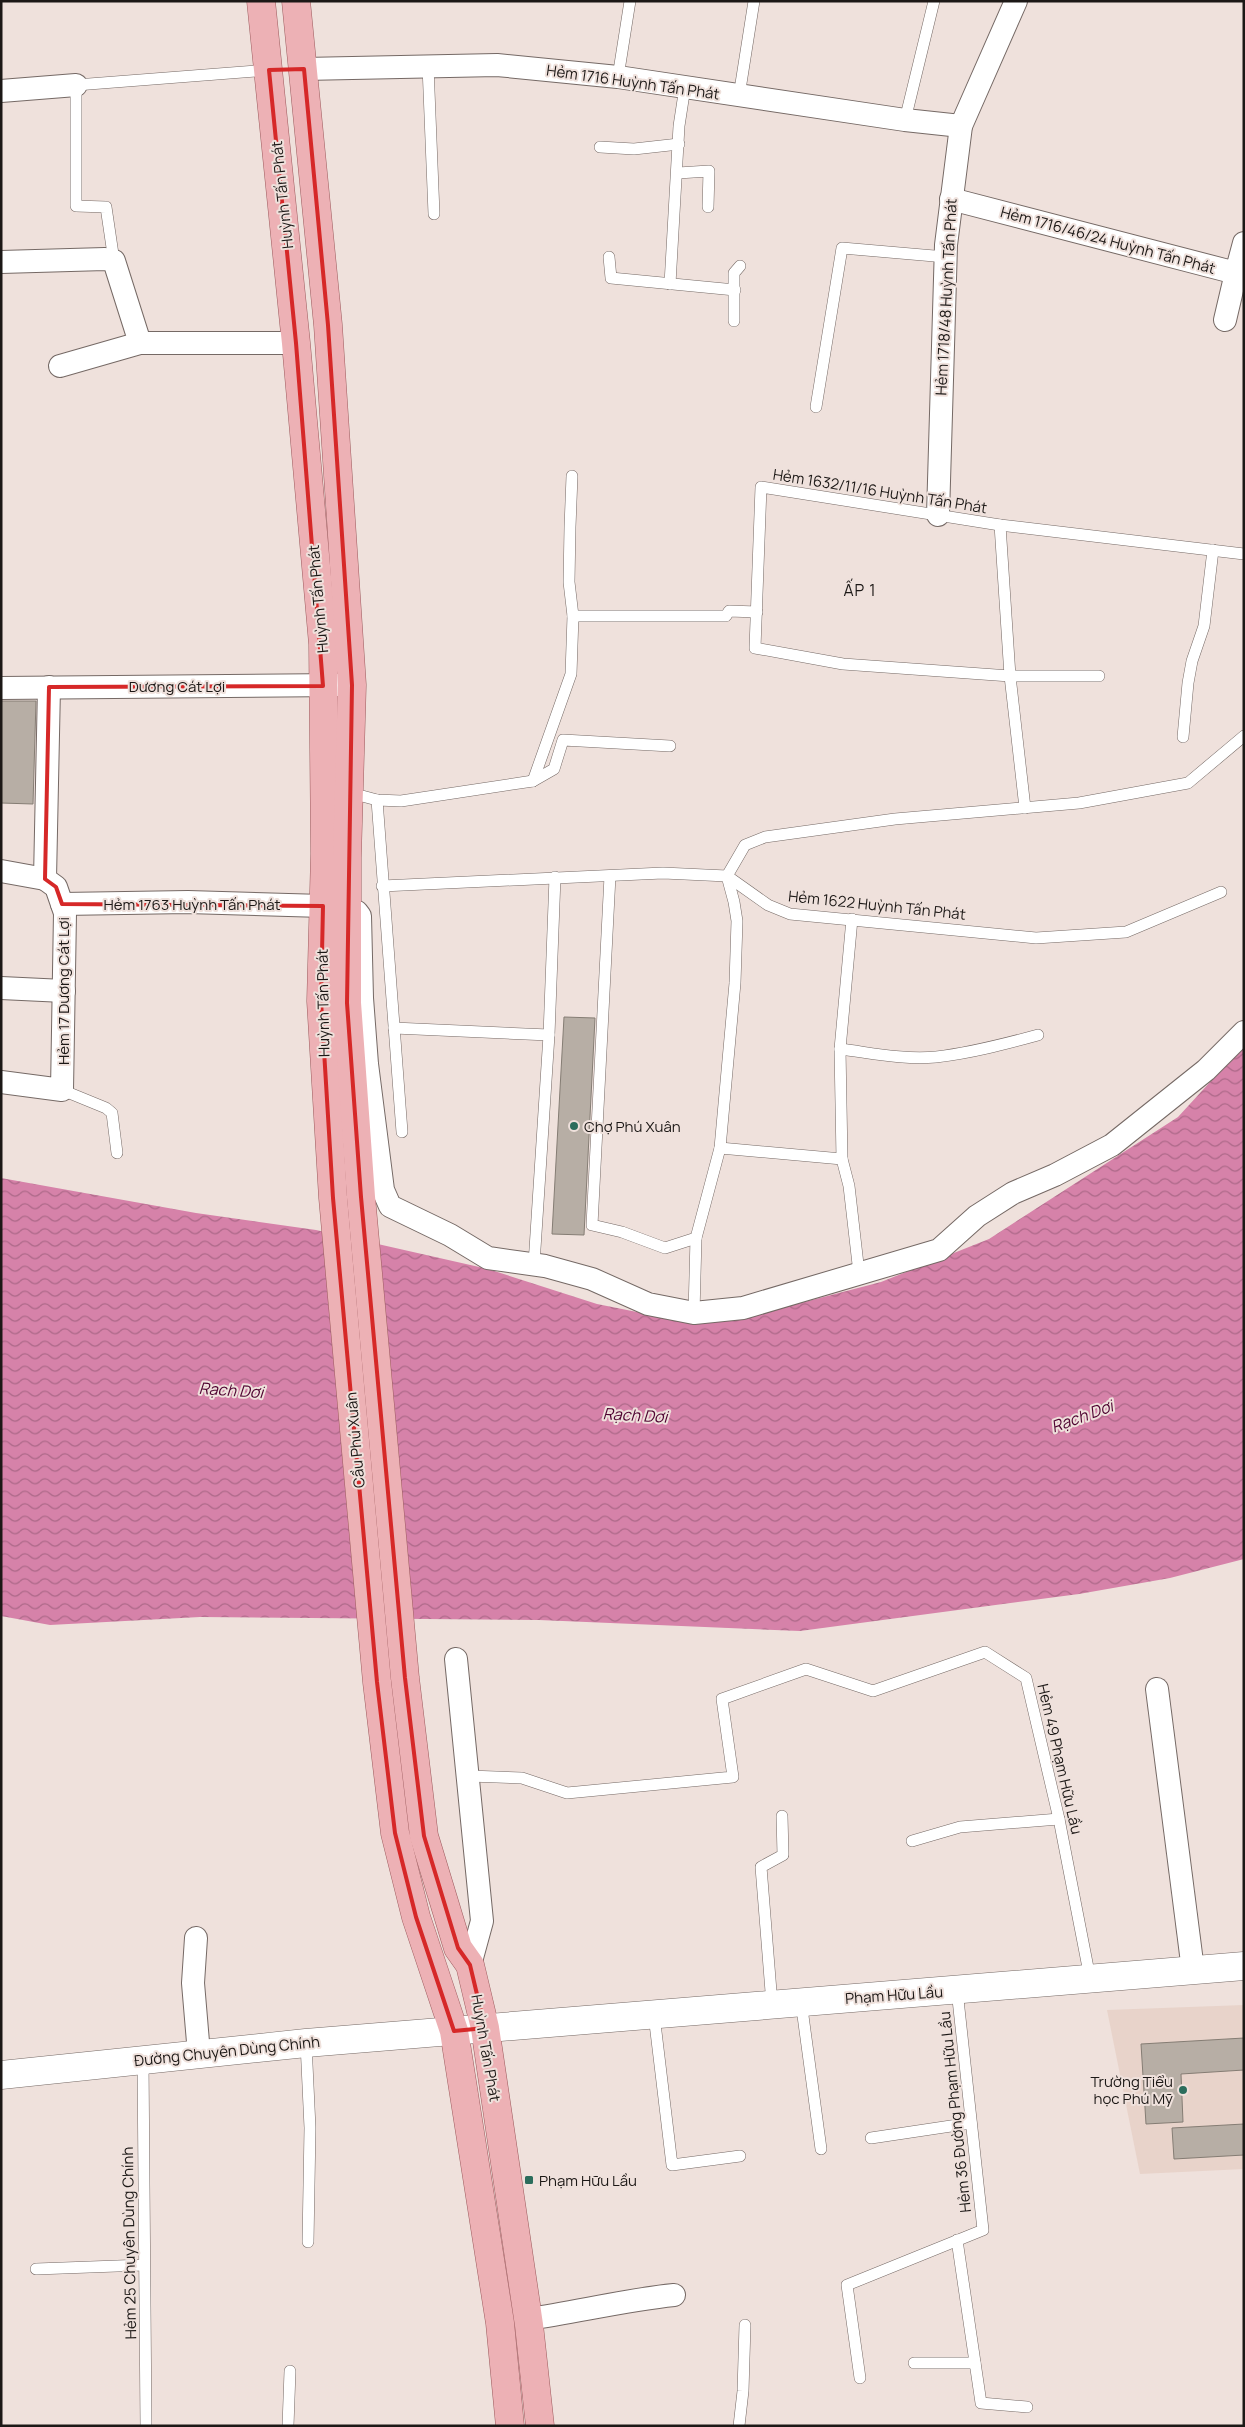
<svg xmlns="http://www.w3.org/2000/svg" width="1245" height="2427" viewBox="0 0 1245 2427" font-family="Manrope,sans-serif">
<defs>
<pattern id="water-waves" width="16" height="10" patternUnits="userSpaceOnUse" patternTransform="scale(1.25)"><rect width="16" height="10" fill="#d682a9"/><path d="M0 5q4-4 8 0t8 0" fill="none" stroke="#ad6989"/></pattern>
</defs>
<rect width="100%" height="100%" fill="#efe1dc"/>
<polygon fill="#e8d3ca" points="1244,2005 1244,2169 1140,2174 1107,2010"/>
<polygon fill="url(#water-waves)" points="1244,1045 1244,1559 1170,1578 1079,1594 800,1631 539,1620 200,1617 50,1625 1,1616 1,1178 196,1213 316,1230 488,1269 597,1304 682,1321 766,1312 881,1282 989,1239 1178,1117"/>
<g fill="#b7aea5" stroke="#857d74">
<polygon points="1,701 36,701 33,804 1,803"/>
<polygon points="564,1017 595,1018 584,1235 552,1234"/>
<polygon points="1244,2038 1244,2070 1181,2074 1183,2122 1146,2124 1141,2044"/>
<polygon points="1244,2124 1244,2155 1174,2159 1172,2128"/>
</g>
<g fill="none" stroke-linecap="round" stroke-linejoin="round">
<g stroke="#756965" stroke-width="12">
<g id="lane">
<polyline points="428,66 434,214"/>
<polyline points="618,77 630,1"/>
<polyline points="739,96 754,1"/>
<polyline points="905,120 934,1"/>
<polyline points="600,147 634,149 679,144"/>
<polyline points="678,173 709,171 708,207"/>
<polyline points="609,257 611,278 735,290"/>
<polyline points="114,261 106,207 76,206 76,85 269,70"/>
<polyline points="670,284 679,126 685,87"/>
<polyline points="734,321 734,273 740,266"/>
<polyline points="816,407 842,248 946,257"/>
<polyline points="1000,525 1010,676 1025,808"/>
<polyline points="573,616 726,616 729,611 757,612"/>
<polyline points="1099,676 1010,676 843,664 755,648 761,487 1000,525 1244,554"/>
<polyline points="1183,737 1188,683 1192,661 1204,626 1213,550"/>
<polyline points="533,781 571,674 573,616 569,582 570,527 572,476"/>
<polyline points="351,793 377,800 401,801 533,781 554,769 563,740 670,746"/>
<polyline points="377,800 402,1132"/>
<polyline points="610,876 592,1225 622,1232 665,1248 696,1238 720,1148 735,983 737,921 734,902 727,876 745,845 765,837 895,819 1079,803 1188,783 1244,736"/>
<polyline points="382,886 663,873 727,876 768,905 790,914 1036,938 1126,932 1221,892"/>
<polyline points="394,1028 549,1035"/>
<path d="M840,1049C872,1053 904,1060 936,1057C971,1053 1005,1044 1038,1035"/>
<polyline points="62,1090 106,1108 112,1113 117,1153"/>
<polyline points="720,1148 842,1159 840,1049 852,919"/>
<polyline points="842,1159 849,1186 859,1273"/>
<polyline points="534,1264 549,1035 555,877"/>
<polyline points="694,1313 696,1238"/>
<polyline points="469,1776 522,1778 567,1793 733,1777 722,1699 806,1669 873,1691 985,1652 1026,1678 1059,1819 1090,1978"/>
<polyline points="912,1841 960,1827 1059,1819"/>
<polyline points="801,2001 821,2149"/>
<polyline points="772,2004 761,1867 783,1855 782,1816"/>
<polyline points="654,2015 672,2165 740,2156"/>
<polyline points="306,2043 310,2128 308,2242"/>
<polyline points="143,2060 146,2426"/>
<polyline points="871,2138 971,2123"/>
<polyline points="957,2240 981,2403 1027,2407"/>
<polyline points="36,2269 144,2265"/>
<polyline points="914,2363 975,2363"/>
<polyline points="860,2378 847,2285 983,2230 957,1990"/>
<polyline points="288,2426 290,2371"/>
<polyline points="739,2426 743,2391 745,2325"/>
</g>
</g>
<g stroke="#756965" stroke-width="24">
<g id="street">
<polyline points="304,69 497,65 618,77 905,120 961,126"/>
<polyline points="1,91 76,85"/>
<polyline points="951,199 1236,273 1244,243"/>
<polyline points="1,262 105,259 114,261 140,343 296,343"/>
<polyline points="1225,320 1236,273"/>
<polyline points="60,366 140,343"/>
<polyline points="938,515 946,245 961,126 1016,1"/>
<polyline points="1,688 340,685"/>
<polyline points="1,871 45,879"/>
<polyline points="62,904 188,902 323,906"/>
<polyline points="347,912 357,912 360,916 362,998 367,1064 383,1190 390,1206 450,1235 488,1258 545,1266 592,1279 648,1304 694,1313 743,1308 939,1250 977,1216 1013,1193 1055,1175 1112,1145 1206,1070 1244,1032"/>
<polyline points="1,988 64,991"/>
<polyline points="1,1082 62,1090 65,913 56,887 45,879 49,687"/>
<polyline points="456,1659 482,1921 470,1965"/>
<polyline points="1157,1689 1193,1970"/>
<polyline points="196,1938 193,1983 199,2054"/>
<path d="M528,2319C577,2312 625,2300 674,2295"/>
</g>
</g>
<g stroke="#756965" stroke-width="29">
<polyline id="secondary" points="1,2075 306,2043 1244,1966"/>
</g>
<g stroke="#9c5a5d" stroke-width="29">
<g id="primary">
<polyline points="261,1 296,343 323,644 325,854 321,1001 333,1198 377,1682 395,1833 416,1917 454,2031 500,2323 510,2426"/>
<polyline points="296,1 328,325 352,685 347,858 347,1003 361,1197 405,1678 424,1836 458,1948 470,1965 485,2028 529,2325 540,2426"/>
</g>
</g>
<use href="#lane" stroke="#fff" stroke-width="11"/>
<use href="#street" stroke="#fff" stroke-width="22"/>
<use href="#secondary" stroke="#fff" stroke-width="28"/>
<use href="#primary" stroke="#edb1b5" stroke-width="28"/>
</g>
<path fill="none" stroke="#d62828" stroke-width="4" stroke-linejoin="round" d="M304,69L328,325L352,685L347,1003L361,1197L405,1678L424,1836L458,1948L470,1965L485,2028L454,2031L416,1917L395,1833L377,1682L333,1198L321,1001L323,906L62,904L56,887L45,879L49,687L323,686L296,343L269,70Z"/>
<g fill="#2b6d5c" stroke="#efe1dc" stroke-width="2">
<circle cx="574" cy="1126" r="5"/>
<circle cx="1183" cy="2090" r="5"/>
<rect x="524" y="2175" width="10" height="10" rx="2.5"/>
</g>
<g text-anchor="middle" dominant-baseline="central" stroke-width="4" stroke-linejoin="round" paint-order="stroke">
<g font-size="15" fill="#1c1816" stroke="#efe1dc">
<text transform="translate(633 82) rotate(8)">Hẻm 1716 Huỳnh Tấn Phát</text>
<text transform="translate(282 195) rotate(-96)">Huỳnh Tấn Phát</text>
<text transform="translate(1108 240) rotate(15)">Hẻm 1716/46/24 Huỳnh Tấn Phát</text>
<text transform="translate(946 297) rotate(-87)">Hẻm 1718/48 Huỳnh Tấn Phát</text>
<text transform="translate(880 491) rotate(9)">Hẻm 1632/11/16 Huỳnh Tấn Phát</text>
<text transform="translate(318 599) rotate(-95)">Huỳnh Tấn Phát</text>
<text x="177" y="686">Dương Cát Lợi</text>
<text x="192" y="904">Hẻm 1763 Huỳnh Tấn Phát</text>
<text transform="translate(877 905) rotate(6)">Hẻm 1622 Huỳnh Tấn Phát</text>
<text transform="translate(63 991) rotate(-90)">Hẻm 17 Dương Cát Lợi</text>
<text transform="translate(323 1003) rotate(-91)">Huỳnh Tấn Phát</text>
<text transform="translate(355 1440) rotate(-95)">Cầu Phú Xuân</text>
<text transform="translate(1060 1759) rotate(77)">Hẻm 49 Phạm Hữu Lầu</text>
<text transform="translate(894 1995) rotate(-4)">Phạm Hữu Lầu</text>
<text transform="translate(486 2048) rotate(80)">Huỳnh Tấn Phát</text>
<text transform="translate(227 2051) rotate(-6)">Đường Chuyên Dùng Chính</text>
<text transform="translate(955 2112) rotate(-96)">Hẻm 36 Đường Phạm Hữu Lầu</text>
<text transform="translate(129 2243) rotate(-91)">Hẻm 25 Chuyên Dùng Chính</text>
</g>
<g font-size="15" fill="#1c1816" stroke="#efe1dc" text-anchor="start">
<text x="584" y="1126">Chợ Phú Xuân</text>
<text x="1173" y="2081" text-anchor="end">Trường Tiểu<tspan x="1173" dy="17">học Phú Mỹ</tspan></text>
<text x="539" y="2180">Phạm Hữu Lầu</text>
</g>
<g font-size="16" letter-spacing="1" fill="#1c1816" stroke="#efe1dc">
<text x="860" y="590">ẤP 1</text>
</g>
<g font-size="16" font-style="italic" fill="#4e0230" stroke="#efe1dc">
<text transform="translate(231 1390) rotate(4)">Rạch Dơi</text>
<text transform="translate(635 1415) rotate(3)">Rạch Dơi</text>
<text transform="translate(1082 1416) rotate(-20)">Rạch Dơi</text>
</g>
</g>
<rect width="1245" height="2427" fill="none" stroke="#1c1816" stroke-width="5"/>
</svg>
